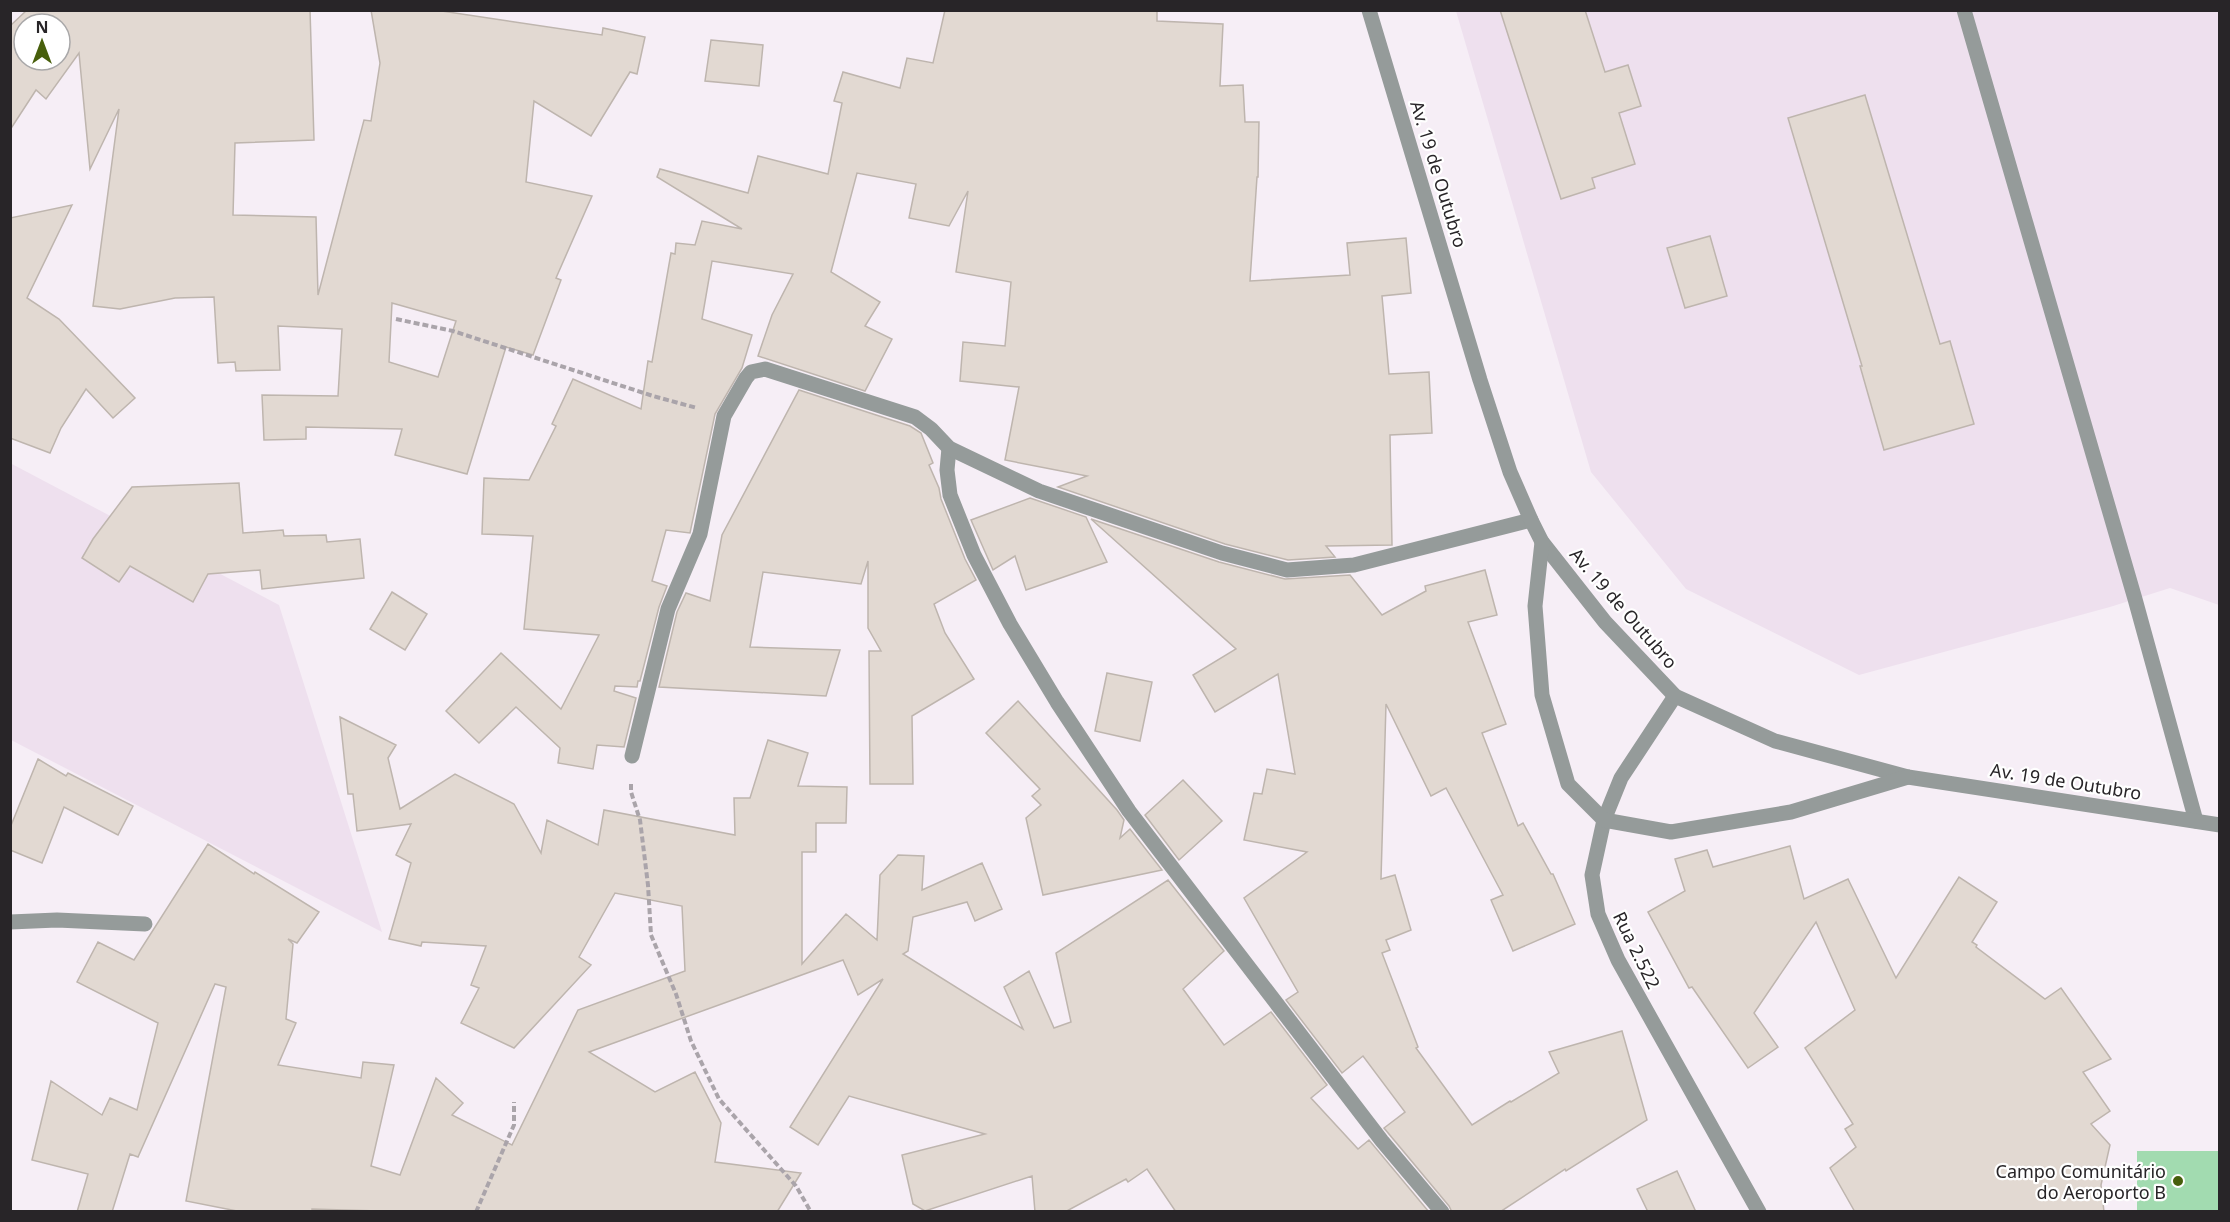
<svg xmlns="http://www.w3.org/2000/svg" width="2230" height="1222" viewBox="0 0 2230 1222" font-family="'Noto Sans',sans-serif">
<rect width="100%" height="100%" fill="#f6eef6"/>
<g fill="#eee0ee">
<polygon points="1456,11 2219,11 2219,605 2170,588 2110,607 1859,675 1686,589 1591,472"/>
<polygon points="10,463 279,605 382,932 11,740"/>
</g>
<rect fill="#a2dbb0" x="2137" y="1151" width="82" height="60"/>
<g fill="#e2d9d2" stroke="#beb5ae" stroke-width="1.5" fill-rule="evenodd">
<path d="M27,10H310L314,140L235,143L233,215L316,217L318,295L364,120L371,121L380,63L371,10H435L602,35L603,28L645,37L637,74L630,72L591,136L534,101L526,182L592,196L556,278L561,280L533,355L506,347L467,474L395,455L402,429L306,427V439L264,440L262,395L338,396L342,329L278,326L280,370L236,371L235,362L218,363L214,297L175,298L120,309L93,306L119,109L90,169L79,53L46,99L36,90L10,130V26ZM24,24H60V60H24ZM392,303L456,321L438,377L389,362Z"/>
<polygon points="945,10 1157,10 1157,21 1223,24 1220,86 1243,85 1245,122 1259,122 1258,177 1257,177 1250,281 1350,275 1347,243 1406,238 1411,293 1382,296 1389,374 1429,372 1432,433 1390,435 1392,545 1326,546 1335,557 1288,560 1225,544 1058,487 1087,476 1005,460 1019,387 960,381 963,342 1005,346 1011,282 956,272 968,191 949,226 909,218 916,184 857,173 831,272 880,302 865,326 892,339 865,391 758,356 772,315 793,274 712,261 702,319 752,335 742,368 715,414 690,533 666,530 652,581 667,586 659,607 640,681 638,681 637,687 615,686 614,691 636,698 624,747 597,745 593,769 558,763 560,748 516,707 479,743 446,711 501,653 561,709 599,635 524,629 533,536 482,534 484,478 529,480 556,426 552,424 573,379 641,409 648,361 652,362 671,253 675,254 676,243 695,245 702,221 742,229 657,177 660,169 748,193 758,156 828,174 842,103 834,101 843,72 900,88 907,58 933,63"/>
<polygon points="1500,10 1585,10 1605,72 1628,65 1641,106 1619,113 1635,164 1592,178 1595,188 1561,199"/>
<polygon points="711,40 763,45 759,86 705,81"/>
<polygon points="1865,95 1940,344 1950,341 1974,424 1884,450 1860,366 1862,366 1788,118"/>
<polygon points="72,205 27,298 59,319 135,398 113,418 86,389 61,428 50,453 10,438 10,218"/>
<polygon points="1710,236 1727,296 1685,308 1667,248"/>
<polygon points="799,390 910,426 921,433 933,463 929,465 939,488 941,499 965,559 976,580 934,604 945,633 974,679 912,716 913,784 870,784 869,651 881,651 868,628 868,561 861,584 763,572 750,647 840,650 826,696 659,687 677,612 686,593 710,601 722,535"/>
<polygon points="239,483 243,533 283,530 284,536 326,535 327,542 360,539 364,578 262,589 260,570 208,574 193,602 130,566 119,582 82,558 93,539 132,487"/>
<polygon points="1030,498 1086,517 1107,562 1026,590 1015,556 993,570 971,520"/>
<polygon points="1091,519 1219,562 1285,579 1350,575 1382,615 1426,591 1425,586 1485,570 1497,615 1468,622 1506,724 1482,733 1518,826 1523,823 1551,874 1553,874 1575,924 1513,951 1491,900 1503,895 1446,788 1431,796 1386,704 1381,879 1395,875 1411,930 1386,940 1390,950 1382,953 1418,1047 1416,1048 1472,1125 1510,1101 1511,1102 1559,1073 1549,1052 1622,1031 1647,1120 1566,1171 1565,1169 1500,1212 1452,1212 1449,1206 1384,1128 1405,1112 1363,1056 1342,1073 1286,1000 1298,992 1244,898 1307,852 1244,840 1254,793 1262,794 1267,769 1295,774 1278,674 1215,712 1193,675 1236,649"/>
<polygon points="392,592 427,614 405,650 370,629"/>
<polygon points="1107,673 1152,682 1140,741 1095,731"/>
<polygon points="1018,701 1117,810 1124,820 1120,838 1130,829 1162,870 1043,895 1026,818 1041,805 1032,796 1040,789 986,733"/>
<polygon points="340,717 396,745 388,758 400,809 455,774 514,804 541,853 547,820 598,845 604,810 735,835 734,798 750,798 768,740 808,753 798,786 847,787 846,823 816,823 816,852 802,852 802,964 846,914 877,940 880,875 898,855 924,856 922,890 982,863 1002,909 975,921 967,902 913,917 908,951 903,954 1023,1029 1004,987 1029,971 1054,1028 1071,1022 1056,953 1168,880 1224,951 1183,989 1224,1045 1271,1012 1327,1085 1311,1098 1358,1149 1369,1140 1429,1212 1176,1212 1147,1169 1128,1182 1126,1179 1065,1212 1035,1212 1032,1176 925,1211 913,1204 902,1155 985,1134 849,1096 818,1145 790,1127 883,979 858,995 843,960 589,1052 655,1092 695,1072 721,1123 715,1162 801,1173 777,1212 413,1212 312,1209 312,1212 242,1212 186,1201 226,987 215,984 138,1157 130,1154 112,1212 77,1212 88,1174 32,1160 51,1081 102,1115 110,1098 137,1110 158,1023 77,982 98,942 134,960 208,844 254,874 255,872 319,912 297,943 288,939 293,944 286,1019 296,1023 278,1065 361,1078 363,1062 394,1065 371,1166 400,1175 436,1078 463,1103 452,1115 512,1145 578,1010 685,971 682,906 615,893 579,957 591,965 514,1048 461,1023 479,988 471,985 486,946 422,942 421,946 389,939 411,863 396,855 411,824 357,831 353,794 348,794"/>
<polygon points="38,759 66,776 68,773 133,806 118,835 64,807 42,863 10,850 10,828"/>
<polygon points="1183,780 1222,821 1179,860 1145,815"/>
<polygon points="1790,846 1804,899 1848,879 1896,978 1959,877 1997,902 1972,942 1977,945 1976,947 2045,999 2061,988 2111,1059 2083,1072 2110,1111 2091,1124 2110,1145 2101,1185 2104,1212 1855,1212 1830,1168 1856,1147 1845,1129 1853,1124 1805,1048 1855,1010 1816,922 1754,1013 1778,1047 1748,1068 1692,987 1689,988 1648,912 1685,891 1675,859 1707,850 1713,867"/>
<polygon points="1677,1171 1696,1212 1648,1212 1637,1189"/>
</g>
<g fill="none" stroke-linecap="round" stroke-linejoin="round">
<g stroke="#aaa4aa" stroke-width="4" stroke-dasharray="6 3" stroke-linecap="butt">
<polyline points="396,319 453,331 653,396 697,408"/>
<polyline points="631,784 631,792 640,820 648,885 651,935 676,994 691,1041 719,1099 796,1186 811,1212"/>
<polyline points="476,1212 514,1125 514,1102"/>
</g>
<polyline stroke="#959b9a" stroke-width="15" points="1964,10 2135,599 2196,821"/>
<g stroke="#959b9a" stroke-width="15">
<polyline points="949,448 947,470 950,495 974,555 1010,624 1057,702 1129,811 1382,1141 1442,1212"/>
<polyline points="1675,696 1621,778 1604,820 1592,875 1598,914 1618,960 1759,1212"/>
<polyline points="632,756 668,609 700,534 724,416 746,378 751,372 765,369 915,417 931,429 949,448 1039,491 1222,553 1287,570 1354,565 1531,520"/>
<polyline points="10,922 57,920 145,924"/>
</g>
<g stroke="#959b9a" stroke-width="15">
<polyline points="1369,10 1480,380 1510,472 1531,520 1542,542 1605,622 1675,696 1775,741 1908,777 2220,825"/>
<polyline points="1542,542 1535,606 1542,695 1568,784 1604,820 1671,832 1791,812 1908,777"/>
</g>
</g>
<circle fill="#475f0c" stroke="#fff" stroke-width="2" cx="2178" cy="1181" r="6"/>
<g text-anchor="middle" dominant-baseline="central" stroke-width="4.5" stroke-linejoin="round" paint-order="stroke">
<g font-size="18" fill="#282528" stroke="#fff">
<text transform="translate(1439 174) rotate(73)">Av. 19 de Outubro</text>
<text transform="translate(1624 608) rotate(49)">Av. 19 de Outubro</text>
<text transform="translate(2066 781) rotate(9)">Av. 19 de Outubro</text>
<text transform="translate(1637 950) rotate(64)">Rua 2.522</text>
</g>
<g font-size="18" fill="#282528" stroke="#fff" text-anchor="end">
<text x="2166" y="1171">Campo Comunitário<tspan x="2166" dy="21">do Aeroporto B</tspan></text>
</g>
</g>
<rect width="2230" height="1222" fill="none" stroke="#282528" stroke-width="24"/>
<g transform="translate(42 42)"><circle r="28" fill="#ffffff" stroke="#a9a8a9" stroke-width="1.5"/>
<path d="M0-4.5L10 22L0 15L-10 22Z" fill="#475f0c"/>
<text y="-9" font-size="16" font-weight="bold" text-anchor="middle" fill="#282528">N</text>
</g>
</svg>
